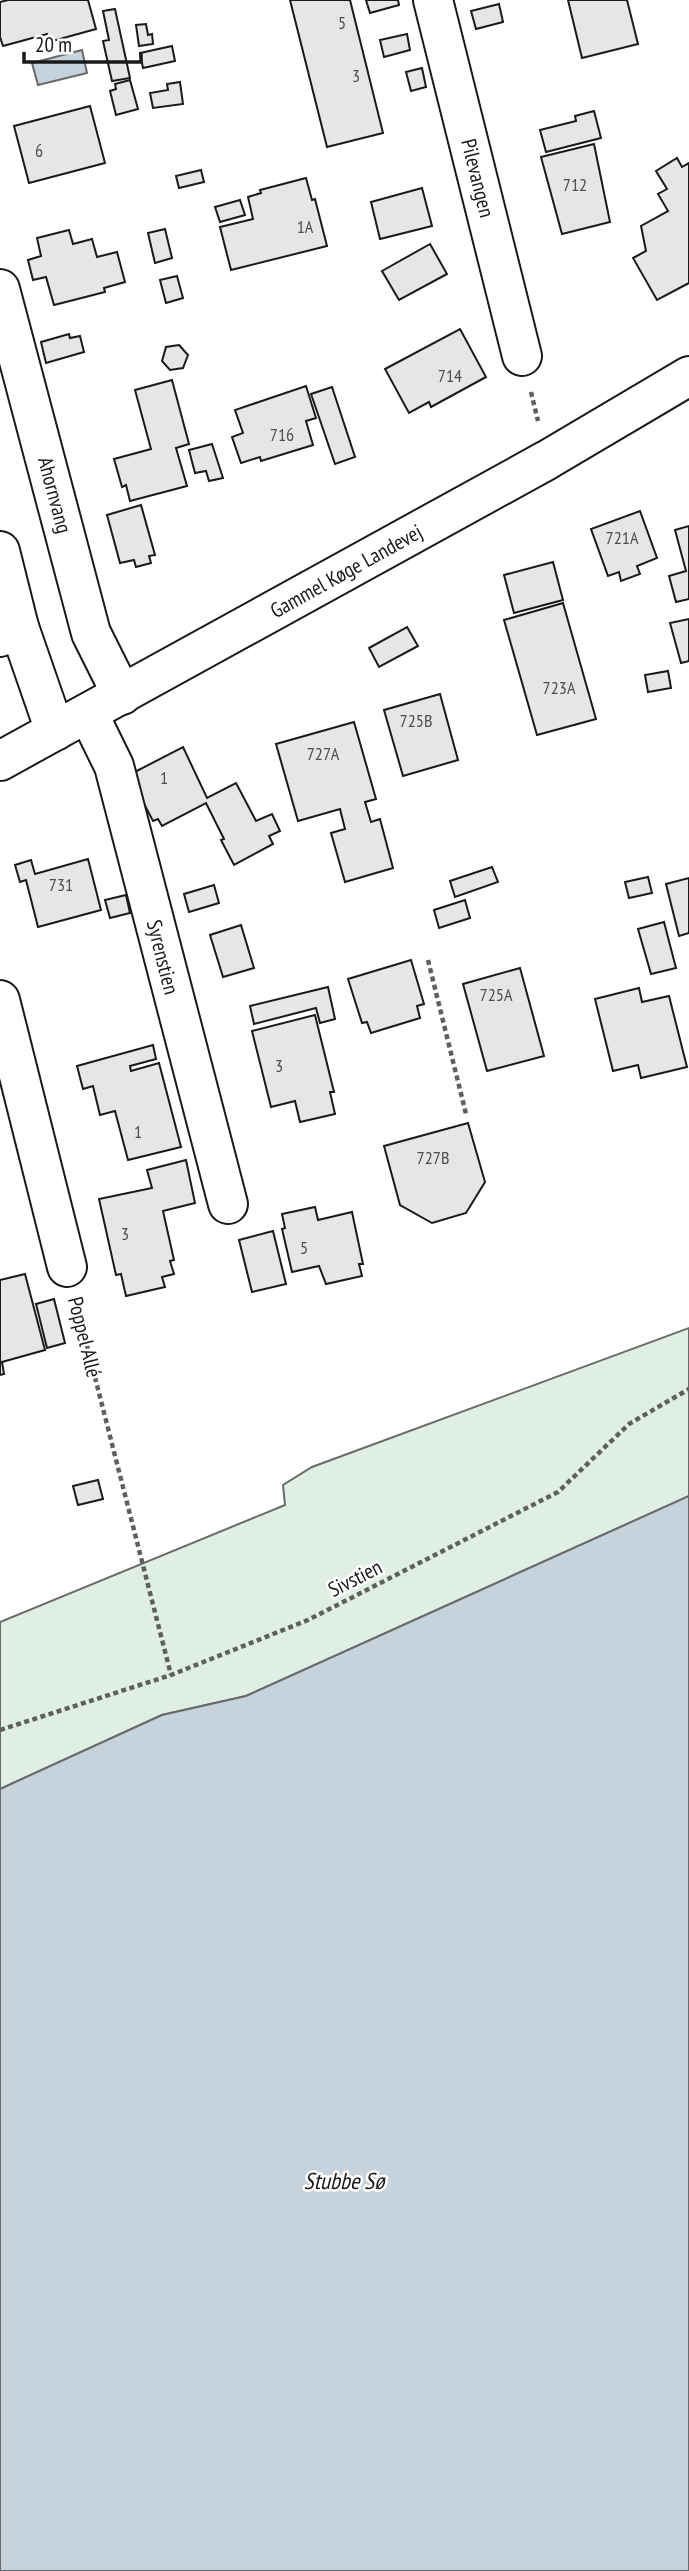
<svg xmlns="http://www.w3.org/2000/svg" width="689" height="2571" viewBox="0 0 689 2571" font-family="'PT Sans Narrow',sans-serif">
<rect width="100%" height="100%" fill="#fff"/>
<polygon fill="#e0efe3" stroke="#6a6a6a" stroke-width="2" points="689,1328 689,1496 246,1696 162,1715 0,1789 0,1622 285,1505 283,1485 312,1467"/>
<g fill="#c6d2dc" stroke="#6a6a6a" stroke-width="2">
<polygon points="82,50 87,73 38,85 32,63"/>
<polygon points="689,1496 689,2571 0,2571 0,1789 162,1715 246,1696"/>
</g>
<g fill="#e6e6e6" stroke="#1a1a1a" stroke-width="2">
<polygon points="8,0 88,0 96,29 49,42 47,34 3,46 0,37 0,2"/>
<polygon points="290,0 350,0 383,133 327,147"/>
<polygon points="366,0 398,0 399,5 370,13"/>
<polygon points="568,0 627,0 638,44 582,58"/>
<polygon points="499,4 503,22 476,29 471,11"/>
<polygon points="115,9 130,78 112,81 103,41 109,40 103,11"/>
<polygon points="146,24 148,35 152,34 153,44 139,46 136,25"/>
<polygon points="407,34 410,50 384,57 380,40"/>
<polygon points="172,46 175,61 143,68 140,53"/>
<polygon points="422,68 426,87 411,91 406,72"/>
<polygon points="130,80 138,109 116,115 110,91 116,89 115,84"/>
<polygon points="180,82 183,104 153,108 150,93 168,90 167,84"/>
<polygon points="90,106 105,163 29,183 14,126"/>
<polygon points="594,111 601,138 546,152 540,130 576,121 575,116"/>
<polygon points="594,144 610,222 562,234 541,157"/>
<polygon points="677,158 682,167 689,163 689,283 657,300 633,258 646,251 641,226 668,211 658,194 667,189 656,171"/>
<polygon points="201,170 204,182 179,188 176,176"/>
<polygon points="306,178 312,200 315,199 327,246 231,270 220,227 253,219 248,197 261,193 260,190"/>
<polygon points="422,188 432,226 380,239 371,202"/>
<polygon points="240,200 245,215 220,222 215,207"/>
<polygon points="165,229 172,258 155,263 148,233"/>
<polygon points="69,230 73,244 92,239 97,257 117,252 125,282 104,288 105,292 54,305 46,277 33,280 28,260 41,256 37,238"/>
<polygon points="430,244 447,274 399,300 382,271"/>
<polygon points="177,276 183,298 166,303 160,280"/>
<polygon points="460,329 486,377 431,407 429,402 409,413 385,369"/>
<polygon points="69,334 70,338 80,336 84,352 46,363 41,342"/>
<polygon points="179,345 188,355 183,368 170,370 162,361 166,347"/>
<polygon points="172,380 189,444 176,448 187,486 130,501 126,485 122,487 114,459 151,449 135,390"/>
<polygon points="306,386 316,418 306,421 313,445 261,461 260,457 241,463 232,437 243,433 235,410"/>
<polygon points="332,387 355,457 335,464 311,394"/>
<polygon points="212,444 223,478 209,481 206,471 195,473 189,450"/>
<polygon points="141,505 155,555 149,556 151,563 136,567 134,560 120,563 107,515"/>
<polygon points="640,511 657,558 637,566 640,574 621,581 619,572 608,576 591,529"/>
<polygon points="689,526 689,599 676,602 669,576 686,571 675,530"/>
<polygon points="553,562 563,600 514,613 504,575"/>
<polygon points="563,603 596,719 537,735 504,620"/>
<polygon points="689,619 689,661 681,663 670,623"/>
<polygon points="407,627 418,646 379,667 369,648"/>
<polygon points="668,671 671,688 648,692 645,675"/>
<polygon points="440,694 458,760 403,776 384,710"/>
<polygon points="354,722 376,799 365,802 371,822 380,819 393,868 345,882 331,833 345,829 340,809 298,821 276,744"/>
<polygon points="183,747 207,798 236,783 256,821 272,814 280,831 269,836 273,844 234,865 221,840 224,839 206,803 162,826 158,819 153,821 129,775"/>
<polygon points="88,859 101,910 38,927 26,880 20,882 15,865 31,860 35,874"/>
<polygon points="492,867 498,882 455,897 450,881"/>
<polygon points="648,877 652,893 629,898 625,882"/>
<polygon points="689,878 689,933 679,936 666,884"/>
<polygon points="214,885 219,903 189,912 184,894"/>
<polygon points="126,895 130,913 110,918 105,900"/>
<polygon points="465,900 470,918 439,928 434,910"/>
<polygon points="664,922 676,968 651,974 638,929"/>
<polygon points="241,925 254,968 223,977 210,935"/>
<polygon points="411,960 424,1004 417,1006 420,1018 371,1033 367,1022 362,1023 348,979"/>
<polygon points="520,968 544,1056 487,1071 463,984"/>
<polygon points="328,987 335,1019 320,1023 316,1008 254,1024 250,1006"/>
<polygon points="639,988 642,1002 669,996 687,1067 641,1078 638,1065 613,1071 595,999"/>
<polygon points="315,1015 334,1092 330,1092 335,1114 300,1122 295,1101 271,1107 252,1031"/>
<polygon points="153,1045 156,1059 130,1066 131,1071 159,1063 181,1147 128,1160 115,1111 100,1115 93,1086 83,1089 77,1066"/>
<polygon points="468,1123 485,1182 466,1213 432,1223 400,1205 384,1146"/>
<polygon points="186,1160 195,1203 163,1211 174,1260 170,1261 174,1274 162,1277 165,1287 126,1296 121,1274 116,1275 99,1199 152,1188 147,1170"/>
<polygon points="315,1207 318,1220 352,1212 363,1264 359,1264 362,1276 326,1284 319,1266 292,1272 282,1229 285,1228 282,1214"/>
<polygon points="273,1231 286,1284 252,1292 239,1240"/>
<polygon points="25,1274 45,1350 2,1362 4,1374 0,1375 0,1280"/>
<polygon points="54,1299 65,1343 47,1348 36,1304"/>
<polygon points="98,1480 103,1499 78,1505 73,1486"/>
</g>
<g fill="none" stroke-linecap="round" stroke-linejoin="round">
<g stroke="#1a1a1a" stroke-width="42">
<g id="minor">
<polyline points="433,0 522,356"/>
<polyline points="0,289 91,633 122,695"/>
<polyline points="0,551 19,627"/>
<polyline points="0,637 19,627 55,731"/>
<polyline points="88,713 114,766 228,1204"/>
<polyline points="0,1000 67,1267"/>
</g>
</g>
<g stroke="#1a1a1a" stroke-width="42">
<polyline id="major" points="0,761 547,460 689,376"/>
</g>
<g stroke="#5f5f5f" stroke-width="4.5" stroke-dasharray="5 3.5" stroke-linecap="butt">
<polyline points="531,392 538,421"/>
<polyline points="428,960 466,1114"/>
<polyline points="76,1303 171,1675"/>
<polyline points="0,1730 171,1675 308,1620 558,1492 629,1424 689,1389"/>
</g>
<use href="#minor" stroke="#fff" stroke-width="38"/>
<use href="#major" stroke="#fff" stroke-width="38"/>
</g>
<g text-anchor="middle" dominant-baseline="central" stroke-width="5" stroke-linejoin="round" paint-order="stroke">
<g font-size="18" fill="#4d4d4d">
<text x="342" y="22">5</text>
<text x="356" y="75">3</text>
<text x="39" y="150">6</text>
<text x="575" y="184">712</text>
<text x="305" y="226">1A</text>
<text x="450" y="375">714</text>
<text x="282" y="434">716</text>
<text x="622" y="537">721A</text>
<text x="559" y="687">723A</text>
<text x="416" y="720">725B</text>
<text x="323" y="753">727A</text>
<text x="164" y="777">1</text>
<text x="61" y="884">731</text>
<text x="496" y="994">725A</text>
<text x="279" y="1065">3</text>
<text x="138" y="1131">1</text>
<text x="433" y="1157">727B</text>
<text x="125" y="1233">3</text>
<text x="304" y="1247">5</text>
</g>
<g font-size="21" fill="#1a1a1a" stroke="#fff">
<text transform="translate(478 178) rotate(76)">Pilevangen</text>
<text transform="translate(55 495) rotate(75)">Ahornvang</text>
<text transform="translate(346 571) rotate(-29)">Gammel Køge Landevej</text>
<text transform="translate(163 957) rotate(76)">Syrenstien</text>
<text transform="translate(85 1337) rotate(76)">Poppel Allé</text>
<text transform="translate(355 1578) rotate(-27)">Sivstien</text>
</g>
<g font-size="23" font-style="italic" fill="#1a1a1a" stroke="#fff">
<text x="344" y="2180">Stubbe Sø</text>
</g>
</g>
<path d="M24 52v10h117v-10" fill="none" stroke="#1a1a1a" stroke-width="3.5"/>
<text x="35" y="52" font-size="21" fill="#1a1a1a" stroke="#ffffff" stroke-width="5" paint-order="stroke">20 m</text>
</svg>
